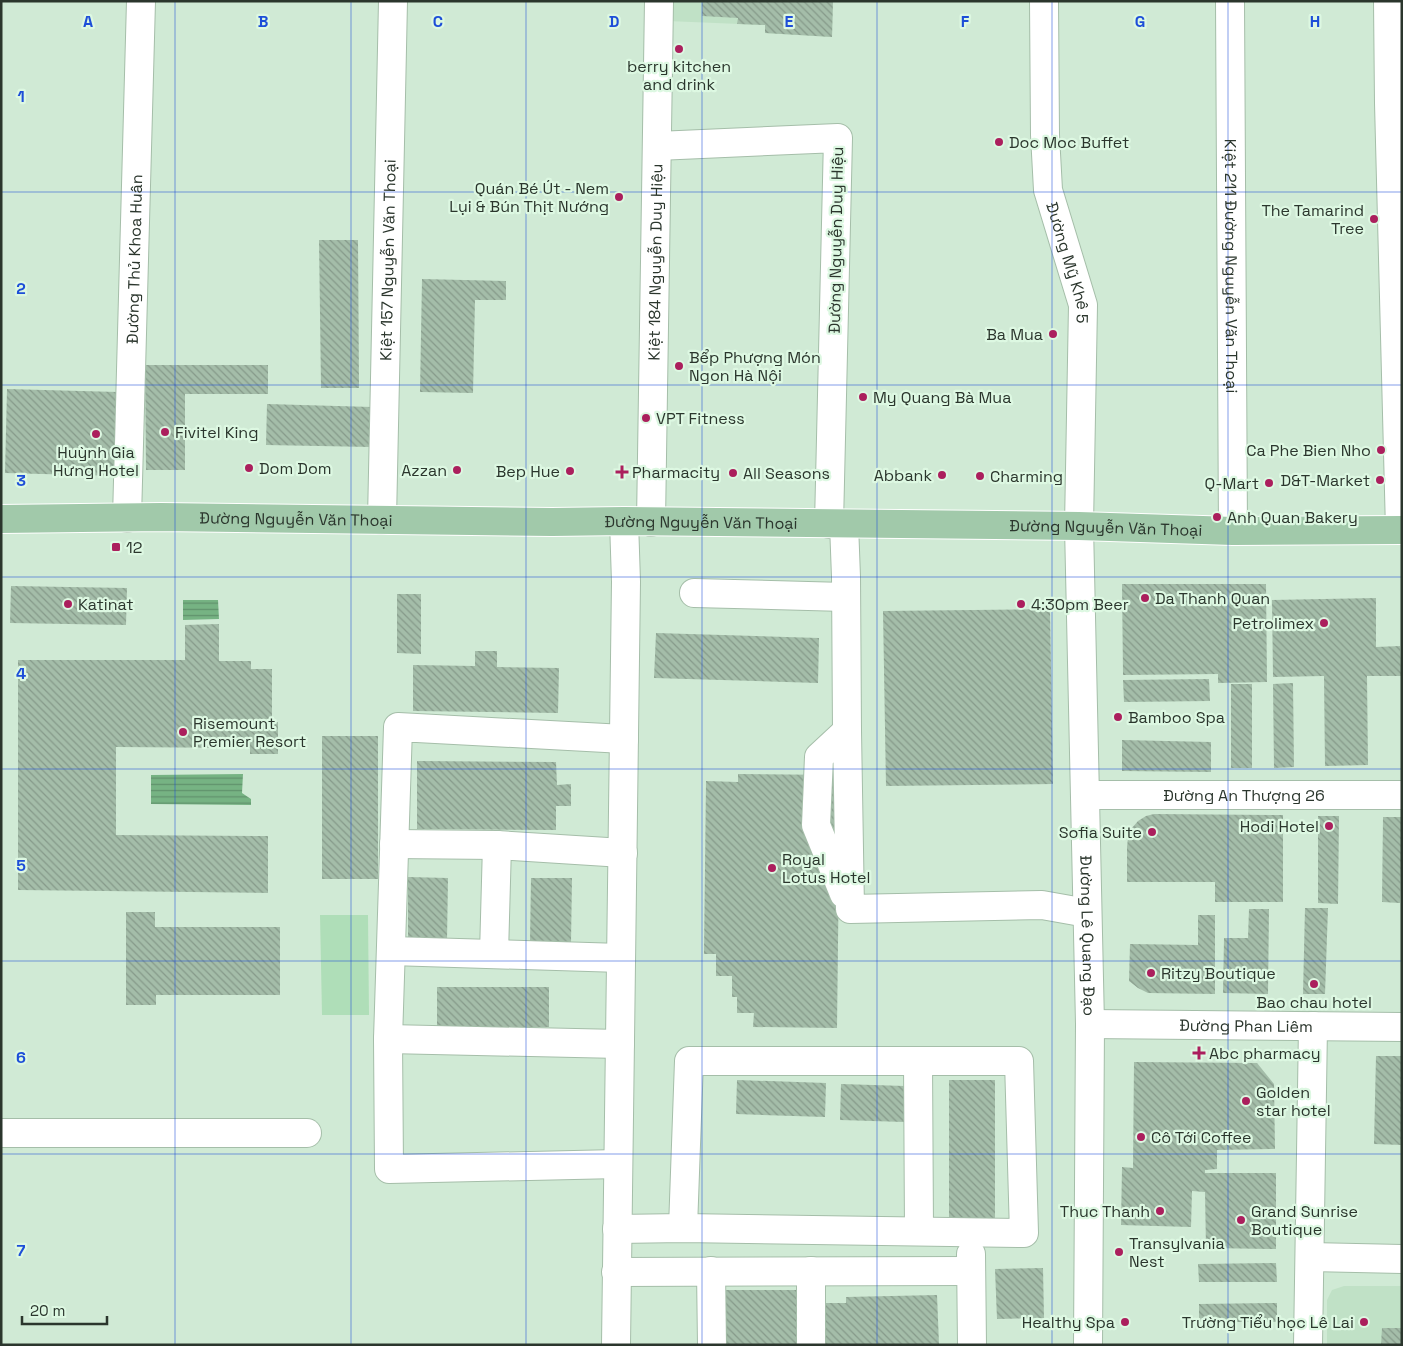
<svg xmlns="http://www.w3.org/2000/svg" width="1403" height="1346" viewBox="0 0 1403 1346" font-family="'Space Grotesk',sans-serif">
<defs>
<pattern id="water-rules" width="6" height="5" patternUnits="userSpaceOnUse" patternTransform="scale(1.25)"><rect width="6" height="5" fill="#76b383"/><path d="M0 2.5h6" fill="none" stroke="#61926c"/></pattern>
<pattern id="building-back-hatch" width="6" height="6" patternUnits="userSpaceOnUse" patternTransform="scale(1.25)"><rect width="6" height="6" fill="#a4bda9"/><path d="M-1 5l2 2M0 0l6 6M5-1l2 2" fill="none" stroke="#869a8a"/></pattern>
</defs>
<rect width="100%" height="100%" fill="#d0ead5"/>
<g fill="#c0e1c6">
<polygon points="668,1 833,1 832,37 765,33 765,25 667,21"/>
<polygon points="1344,1286 1402,1286 1402,1345 1327,1345 1327,1300 1332,1290"/>
</g>
<polygon fill="#afdeb8" points="320,915 368,915 369,1015 322,1015"/>
<g fill="url(#water-rules)">
<polygon points="183,600 218,600 219,619 183,620"/>
<polygon points="243,774 242,793 251,799 251,805 151,804 151,775"/>
</g>
<g fill="url(#building-back-hatch)">
<polygon points="702,1 833,1 832,37 765,33 765,25 737,24 738,18 702,16"/>
<polygon points="319,240 358,240 359,388 321,388"/>
<polygon points="422,279 506,281 506,300 475,300 473,393 420,392"/>
<polygon points="145,365 268,365 268,394 185,394 185,470 146,470"/>
<polygon points="7,389 118,392 117,476 5,473"/>
<polygon points="267,404 372,407 371,447 266,445"/>
<polygon points="1122,584 1266,584 1267,682 1218,683 1218,674 1123,675"/>
<polygon points="11,586 127,588 126,625 10,623"/>
<polygon points="397,594 421,594 421,654 397,653"/>
<polygon points="1376,598 1376,647 1400,646 1401,676 1367,676 1368,765 1325,766 1324,676 1273,677 1272,600"/>
<polygon points="1050,609 1053,784 886,786 883,611"/>
<polygon points="219,624 219,661 251,661 251,669 272,669 272,722 278,722 278,754 250,754 250,748 116,747 116,835 268,836 268,893 18,890 18,660 185,660 185,625"/>
<polygon points="656,633 819,638 818,683 654,678"/>
<polygon points="475,651 497,651 497,667 559,668 558,713 413,711 413,665 475,666"/>
<polygon points="1209,679 1210,701 1124,702 1123,680"/>
<polygon points="1293,683 1294,767 1274,768 1273,684"/>
<rect x="1231" y="684" width="21" height="84"/>
<rect x="322" y="736" width="56" height="143"/>
<polygon points="1122,740 1211,742 1211,772 1122,771"/>
<polygon points="417,761 556,762 557,785 571,784 571,806 556,806 556,830 417,829"/>
<polygon points="738,774 840,775 837,1028 753,1027 754,1013 737,1013 737,997 732,997 732,976 716,976 716,954 704,954 706,781 738,782"/>
<polygon points="1154,814 1283,815 1283,902 1215,902 1215,882 1127,882 1127,847 1128,838 1132,828 1138,821 1146,816"/>
<polygon points="1318,816 1339,816 1338,904 1318,903"/>
<polygon points="1383,817 1402,817 1400,903 1382,902"/>
<polygon points="408,877 448,878 447,940 408,939"/>
<polygon points="531,878 572,878 571,942 530,941"/>
<polygon points="1305,908 1328,908 1325,994 1303,994"/>
<polygon points="1249,909 1269,909 1268,994 1223,993 1224,938 1248,938"/>
<polygon points="126,912 155,912 155,927 280,927 280,995 156,995 156,1005 126,1005"/>
<polygon points="1198,915 1215,915 1215,994 1148,993 1138,988 1129,981 1130,944 1198,945"/>
<rect x="437" y="987" width="112" height="40"/>
<polygon points="1376,1056 1402,1056 1402,1145 1374,1144"/>
<polygon points="1134,1062 1257,1063 1274,1084 1275,1149 1217,1150 1217,1169 1205,1170 1205,1173 1276,1173 1276,1249 1206,1248 1205,1192 1192,1191 1191,1227 1121,1225 1122,1167 1133,1168"/>
<polygon points="737,1080 826,1083 825,1117 736,1114"/>
<rect x="949" y="1080" width="46" height="144"/>
<polygon points="841,1084 905,1086 904,1122 840,1120"/>
<polygon points="1276,1263 1277,1282 1199,1282 1198,1264"/>
<polygon points="1043,1268 1044,1318 997,1319 995,1269"/>
<rect x="724" y="1290" width="77" height="55"/>
<polygon points="937,1295 939,1344 825,1345 824,1303 846,1303 846,1297"/>
<polygon points="1277,1303 1277,1322 1199,1322 1199,1304"/>
<polygon points="1382,1328 1402,1328 1402,1345 1381,1345"/>
</g>
<g fill="none" stroke-linecap="round" stroke-linejoin="round">
<g stroke="#a5bea9" stroke-width="30">
<g id="minor">
<path id="s1" d="M1044,1L1045,135L1048,190L1083,305L1079,526L1090,1024L1088,1345"/>
<path id="s2" d="M1230,1L1233,531"/>
<polyline points="1388,1 1389,103 1400,530"/>
<polyline points="657,146 838,138 829,524"/>
<path id="s3" d="M127,518L141,1"/>
<path id="s4" d="M382,520L393,1"/>
<path id="s5" d="M651,522L659,1"/>
<polyline points="844,524 846,577 847,731 850,909 1042,905 1087,913"/>
<polyline points="694,593 845,597"/>
<path id="s6" d="M1085,795H1402"/>
<polyline points="394,844 497,845 623,853"/>
<polyline points="844,894 816,825 819,757 847,731"/>
<polyline points="391,951 621,958"/>
<polyline points="494,954 497,845"/>
<path id="s7" d="M1090,1024L1402,1027"/>
<polyline points="388,1039 620,1044"/>
<polyline points="918,1061 919,1231"/>
<polyline points="1,1133 307,1133"/>
<polyline points="618,1164 389,1169 388,1039 398,727 624,739"/>
<polyline points="617,1229 683,1228 1024,1233 1019,1061 689,1061 683,1228"/>
<polyline points="971,1254 972,1345"/>
<polyline points="1310,1257 1402,1259"/>
<polyline points="711,1271 712,1345"/>
<polyline points="811,1271 811,1345"/>
<polyline points="616,1272 971,1271"/>
<polyline points="616,1345 626,582 624,521"/>
<polyline points="1308,1345 1313,1026"/>
</g>
</g>
<g stroke="#fff" stroke-width="30">
<g id="major">
<path id="s8" d="M1,519L161,517L552,522L624,521L1079,526L1233,531L1402,530"/>
</g>
</g>
<use href="#minor" stroke="#fff" stroke-width="28"/>
<use href="#major" stroke="#a1c9aa" stroke-width="28"/>
</g>
<path fill="none" stroke="#1d4ed8" stroke-width="1" stroke-opacity="0.55" d="M175,1V1345M351,1V1345M526,1V1345M702,1V1345M877,1V1345M1052,1V1345M1228,1V1345M1,192H1402M1,385H1402M1,577H1402M1,769H1402M1,961H1402M1,1154H1402"/>
<g fill="#ab1f5d" stroke="#ddf8e2" stroke-width="2">
<circle cx="679" cy="49" r="5"/>
<circle cx="999" cy="142" r="5"/>
<circle cx="619" cy="197" r="5"/>
<circle cx="1374" cy="219" r="5"/>
<circle cx="1053" cy="334" r="5"/>
<circle cx="679" cy="366" r="5"/>
<circle cx="863" cy="397" r="5"/>
<circle cx="646" cy="418" r="5"/>
<circle cx="165" cy="432" r="5"/>
<circle cx="96" cy="434" r="5"/>
<circle cx="1381" cy="450" r="5"/>
<circle cx="249" cy="468" r="5"/>
<circle cx="457" cy="470" r="5"/>
<circle cx="570" cy="471" r="5"/>
<path d="M619.5 464.5h5v5h5v5h-5v5h-5v-5h-5v-5h5z"/>
<circle cx="733" cy="473" r="5"/>
<circle cx="942" cy="475" r="5"/>
<circle cx="980" cy="476" r="5"/>
<circle cx="1380" cy="480" r="5"/>
<circle cx="1269" cy="483" r="5"/>
<circle cx="1217" cy="517" r="5"/>
<rect x="111" y="542" width="10" height="10" rx="2.5"/>
<circle cx="1145" cy="598" r="5"/>
<circle cx="68" cy="604" r="5"/>
<circle cx="1021" cy="604" r="5"/>
<circle cx="1324" cy="623" r="5"/>
<circle cx="1118" cy="717" r="5"/>
<circle cx="183" cy="732" r="5"/>
<circle cx="1329" cy="826" r="5"/>
<circle cx="1152" cy="832" r="5"/>
<circle cx="772" cy="868" r="5"/>
<circle cx="1151" cy="973" r="5"/>
<circle cx="1314" cy="984" r="5"/>
<path d="M1196.5 1045.5h5v5h5v5h-5v5h-5v-5h-5v-5h5z"/>
<circle cx="1246" cy="1101" r="5"/>
<circle cx="1141" cy="1137" r="5"/>
<circle cx="1160" cy="1211" r="5"/>
<circle cx="1241" cy="1220" r="5"/>
<circle cx="1119" cy="1252" r="5"/>
<circle cx="1125" cy="1322" r="5"/>
<circle cx="1364" cy="1322" r="5"/>
</g>
<g text-anchor="middle" dominant-baseline="central" stroke-width="4.5" stroke-linejoin="round" paint-order="stroke">
<g font-size="16" fill="#2b362d" stroke="#ddf8e2" text-anchor="start">
<text x="679" y="66" text-anchor="middle">berry kitchen<tspan x="679" dy="18">and drink</tspan></text>
<text x="1009" y="142">Doc Moc Buffet</text>
<text x="609" y="188" text-anchor="end">Quán Bé Út - Nem<tspan x="609" dy="18">Lụi &amp; Bún Thịt Nướng</tspan></text>
<text x="1364" y="210" text-anchor="end">The Tamarind<tspan x="1364" dy="18">Tree</tspan></text>
<text x="1043" y="334" text-anchor="end">Ba Mua</text>
<text x="689" y="357">Bểp Phượng Món<tspan x="689" dy="18">Ngon Hà Nội</tspan></text>
<text x="873" y="397">My Quang Bà Mua</text>
<text x="656" y="418">VPT Fitness</text>
<text x="175" y="432">Fivitel King</text>
<text x="1371" y="450" text-anchor="end">Ca Phe Bien Nho</text>
<text x="96" y="452" text-anchor="middle">Huỳnh Gia<tspan x="96" dy="18">Hưng Hotel</tspan></text>
<text x="259" y="468">Dom Dom</text>
<text x="447" y="470" text-anchor="end">Azzan</text>
<text x="560" y="471" text-anchor="end">Bep Hue</text>
<text x="632" y="472">Pharmacity</text>
<text x="743" y="473">All Seasons</text>
<text x="932" y="475" text-anchor="end">Abbank</text>
<text x="990" y="476">Charming</text>
<text x="1370" y="480" text-anchor="end">D&amp;T-Market</text>
<text x="1259" y="483" text-anchor="end">Q-Mart</text>
<text x="1227" y="517">Anh Quan Bakery</text>
<text x="126" y="547">12</text>
<text x="1155" y="598">Da Thanh Quan</text>
<text x="78" y="604">Katinat</text>
<text x="1031" y="604">4:30pm Beer</text>
<text x="1314" y="623" text-anchor="end">Petrolimex</text>
<text x="1128" y="717">Bamboo Spa</text>
<text x="193" y="723">Risemount<tspan x="193" dy="18">Premier Resort</tspan></text>
<text x="1319" y="826" text-anchor="end">Hodi Hotel</text>
<text x="1142" y="832" text-anchor="end">Sofia Suite</text>
<text x="782" y="859">Royal<tspan x="782" dy="18">Lotus Hotel</tspan></text>
<text x="1161" y="973">Ritzy Boutique</text>
<text x="1314" y="1002" text-anchor="middle">Bao chau hotel</text>
<text x="1209" y="1053">Abc pharmacy</text>
<text x="1256" y="1092">Golden<tspan x="1256" dy="18">star hotel</tspan></text>
<text x="1151" y="1137">Cô Tới Coffee</text>
<text x="1150" y="1211" text-anchor="end">Thuc Thanh</text>
<text x="1251" y="1211">Grand Sunrise<tspan x="1251" dy="18">Boutique</tspan></text>
<text x="1129" y="1243">Transylvania<tspan x="1129" dy="18">Nest</tspan></text>
<text x="1115" y="1322" text-anchor="end">Healthy Spa</text>
<text x="1354" y="1322" text-anchor="end">Trường Tiểu học Lê Lai</text>
</g>
<g font-size="16" fill="#2b362d" stroke="#ddf8e2">
<text transform="translate(836 240) rotate(-89)">Đường Nguyễn Duy Hiệu</text>
<text stroke="none"><textPath href="#s3" startOffset="259">Đường Thủ Khoa Huân</textPath></text>
<text stroke="none"><textPath href="#s4" startOffset="260">Kiệt 157 Nguyễn Văn Thoại</textPath></text>
<text stroke="none"><textPath href="#s5" startOffset="260">Kiệt 184 Nguyễn Duy Hiệu</textPath></text>
<text stroke="none"><textPath href="#s1" startOffset="265">Đường Mỹ Khê 5</textPath></text>
<text stroke="none"><textPath href="#s2" startOffset="265">Kiệt 211 Đường Nguyễn Văn Thoại</textPath></text>
<text stroke="none"><textPath href="#s8" startOffset="295">Đường Nguyễn Văn Thoại</textPath></text>
<text stroke="none"><textPath href="#s8" startOffset="700">Đường Nguyễn Văn Thoại</textPath></text>
<text stroke="none"><textPath href="#s8" startOffset="1105">Đường Nguyễn Văn Thoại</textPath></text>
<text stroke="none"><textPath href="#s6" startOffset="159">Đường An Thượng 26</textPath></text>
<text stroke="none"><textPath href="#s1" startOffset="940">Đường Lê Quang Đạo</textPath></text>
<text stroke="none"><textPath href="#s7" startOffset="156">Đường Phan Liêm</textPath></text>
</g>
</g>
<g font-size="16" text-anchor="middle" font-weight="bold" fill="#1d4ed8" stroke="#ddf8e2" stroke-width="4.5" stroke-linejoin="round" paint-order="stroke">
<text x="88" y="27">A</text>
<text x="263" y="27">B</text>
<text x="438" y="27">C</text>
<text x="614" y="27">D</text>
<text x="789" y="27">E</text>
<text x="965" y="27">F</text>
<text x="1140" y="27">G</text>
<text x="1315" y="27">H</text>
<text x="21" y="102">1</text>
<text x="21" y="294">2</text>
<text x="21" y="486">3</text>
<text x="21" y="679">4</text>
<text x="21" y="871">5</text>
<text x="21" y="1063">6</text>
<text x="21" y="1256">7</text>
</g>
<rect width="1403" height="1346" fill="none" stroke="#2b362d" stroke-width="5"/>
<path d="M22 1316v8h85v-8" fill="none" stroke="#2b362d" stroke-width="2.5"/>
<text x="30" y="1316" font-size="15" fill="#2b362d" stroke="#ddf8e2" stroke-width="4" paint-order="stroke">20 m</text>
</svg>
